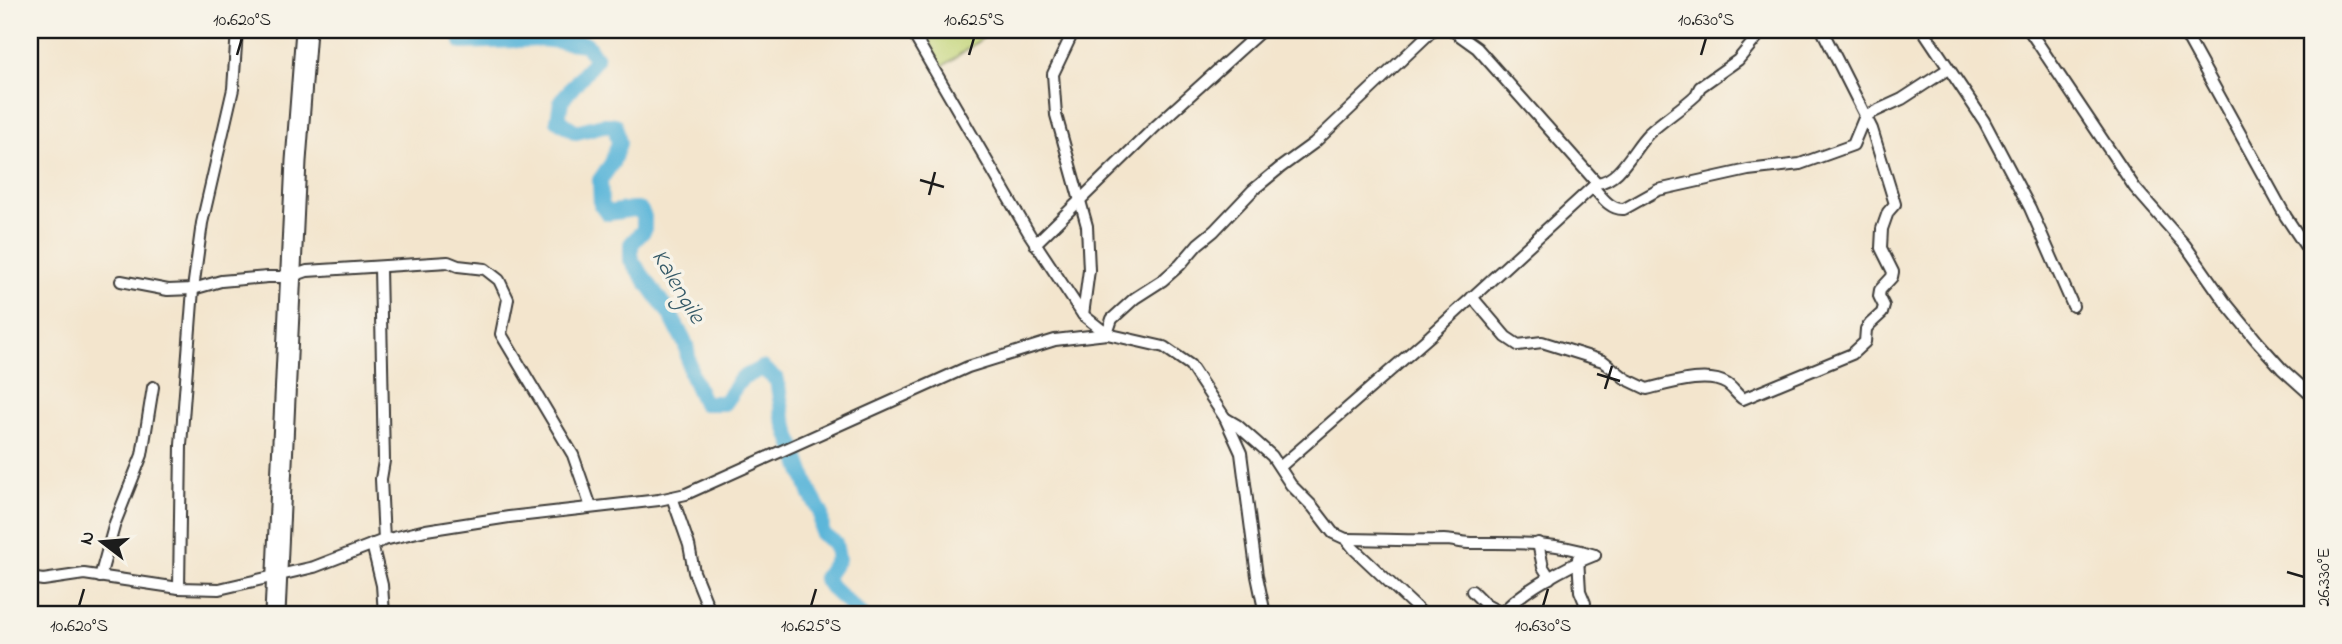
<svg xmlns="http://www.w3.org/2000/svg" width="2342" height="644" viewBox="0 0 2342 644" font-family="'Indie Flower',sans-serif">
<rect width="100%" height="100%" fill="#f7f3e8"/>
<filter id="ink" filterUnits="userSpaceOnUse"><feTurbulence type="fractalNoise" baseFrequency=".0143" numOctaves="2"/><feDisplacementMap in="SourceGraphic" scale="14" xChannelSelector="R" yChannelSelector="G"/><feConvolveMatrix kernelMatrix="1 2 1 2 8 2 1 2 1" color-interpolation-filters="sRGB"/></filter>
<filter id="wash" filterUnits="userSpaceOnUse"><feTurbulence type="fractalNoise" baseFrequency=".00686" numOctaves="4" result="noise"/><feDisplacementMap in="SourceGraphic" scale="28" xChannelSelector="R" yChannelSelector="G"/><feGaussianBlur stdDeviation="1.57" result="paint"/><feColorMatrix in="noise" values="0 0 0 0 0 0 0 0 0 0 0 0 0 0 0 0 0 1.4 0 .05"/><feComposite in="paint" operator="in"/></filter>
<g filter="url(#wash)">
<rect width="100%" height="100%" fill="#f3e5cd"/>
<polygon fill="#c2d477" stroke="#6f784a" stroke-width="2" points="916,30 994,30 939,69"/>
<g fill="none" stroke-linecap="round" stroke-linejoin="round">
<polyline stroke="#5bb6d9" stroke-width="16" points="460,30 462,42 541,39 586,44 596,59 561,101 558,120 576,132 603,125 615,125 619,143 612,163 600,180 601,205 608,213 633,209 641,211 644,217 644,230 631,244 631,260 670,314 686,345 691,374 704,403 724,403 741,379 762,368 777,380 783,417 811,495 821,513 822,534 835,543 838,559 825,578 831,587 860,614"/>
</g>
</g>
<g filter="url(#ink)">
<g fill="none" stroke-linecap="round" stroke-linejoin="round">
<g stroke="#3c3a37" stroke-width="14">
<g id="street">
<polyline points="911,30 1030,235 1083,315 1107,334 1112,319 1135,298 1163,280 1180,265 1198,244 1214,231 1253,190 1281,167 1314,143 1433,30"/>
<polyline points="1074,30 1053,74 1056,115 1087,226 1089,270 1083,315"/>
<polyline points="1452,30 1477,48 1597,183"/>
<polyline points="1923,30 1984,121 2030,208 2073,306"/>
<polyline points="2029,30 2135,188 2185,245 2225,302 2257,341 2282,369 2312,396"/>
<polyline points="2183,30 2286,217 2312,256"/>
<path d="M1593,187C1601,196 1610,210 1624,209L1658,190L1748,170L1800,164L1853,145L1865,116L1902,99L1948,69"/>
<polyline points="1035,244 1156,126 1262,30"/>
<polyline points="380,268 384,461 381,479 384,540"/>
<polyline points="121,281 168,290 193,289 221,281 268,277 290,277 307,271 448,262 458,266 485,269 499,280 508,299 501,334 573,455 591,507"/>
<path d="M1472,297L1506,337L1518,345L1542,342L1603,361L1626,379L1647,389C1668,384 1707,371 1727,384C1733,388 1737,395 1743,399L1852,354L1865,342L1866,329L1870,324L1882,313L1884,306L1879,296L1880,290L1892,277L1893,272L1881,248L1882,229L1888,212L1895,204L1872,129L1822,30"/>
<polyline points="1225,418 1237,425 1272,456 1291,485 1313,507 1333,533 1346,539 1354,549 1423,614"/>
<path d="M1280,467L1430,336L1597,183C1620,181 1633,149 1648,134C1663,120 1681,109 1696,95L1700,87L1738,60L1763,30"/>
<polyline points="672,497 689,545 694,572 711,614"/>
<path d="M1346,539C1379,539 1411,541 1444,540C1453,540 1462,543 1471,543C1514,543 1554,541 1595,555"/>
<polyline points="1538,543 1543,567 1550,578 1546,580"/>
<polyline points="372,544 382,585 384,614"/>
<polyline points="1578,558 1580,591 1585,603"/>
<polyline points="100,577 115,523 142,455 153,387"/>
<polyline points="30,578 43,580 84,574 179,588 219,589 314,567 384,540 426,530 509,517 659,500 686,494 968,367 1055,340 1107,334 1164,347 1190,365 1225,418 1241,453 1257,576 1265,614"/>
<polyline points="179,588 181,445 193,289 202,223 233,89 237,30"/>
<polyline points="1472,591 1486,605 1503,614"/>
<path d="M1502,614C1517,593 1571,564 1595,555"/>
</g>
</g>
<g stroke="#3c3a37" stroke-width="23">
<polyline id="highway" points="275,614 296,161 306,30"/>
</g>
<use href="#street" stroke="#fff" stroke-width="10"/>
<use href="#highway" stroke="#fff" stroke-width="19"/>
</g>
</g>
<path fill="none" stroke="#1c1c1c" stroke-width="2.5" d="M237,55L242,38M969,55L974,38M1701,55L1706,38M920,180L944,187M929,195L935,172M1597,374L1620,381M1605,389L1612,366M2287,572L2304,577M79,606L84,589M811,606L816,589M1543,606L1548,589"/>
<g text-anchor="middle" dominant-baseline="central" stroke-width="7" stroke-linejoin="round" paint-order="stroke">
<g font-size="24" font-style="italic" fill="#355a68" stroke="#f7f3e8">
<text transform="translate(677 287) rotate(59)">Kalengile</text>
</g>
</g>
<rect width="2342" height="644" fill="none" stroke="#f7f3e8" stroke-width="77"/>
<g transform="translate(102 542) rotate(286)" stroke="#f7f3e8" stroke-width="5" paint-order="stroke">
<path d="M0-5L12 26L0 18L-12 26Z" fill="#1c1c1c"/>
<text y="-10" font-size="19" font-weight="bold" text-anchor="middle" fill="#1c1c1c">N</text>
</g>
<rect x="38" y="38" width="2266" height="568" fill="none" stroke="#1c1c1c" stroke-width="2.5"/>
<g font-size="18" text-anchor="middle" fill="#1c1c1c">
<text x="242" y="25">10.620°S</text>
<text x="974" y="25">10.625°S</text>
<text x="1706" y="25">10.630°S</text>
<text transform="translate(2323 577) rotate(-90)" y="6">26.330°E</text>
<text x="79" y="631">10.620°S</text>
<text x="811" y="631">10.625°S</text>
<text x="1543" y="631">10.630°S</text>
</g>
</svg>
